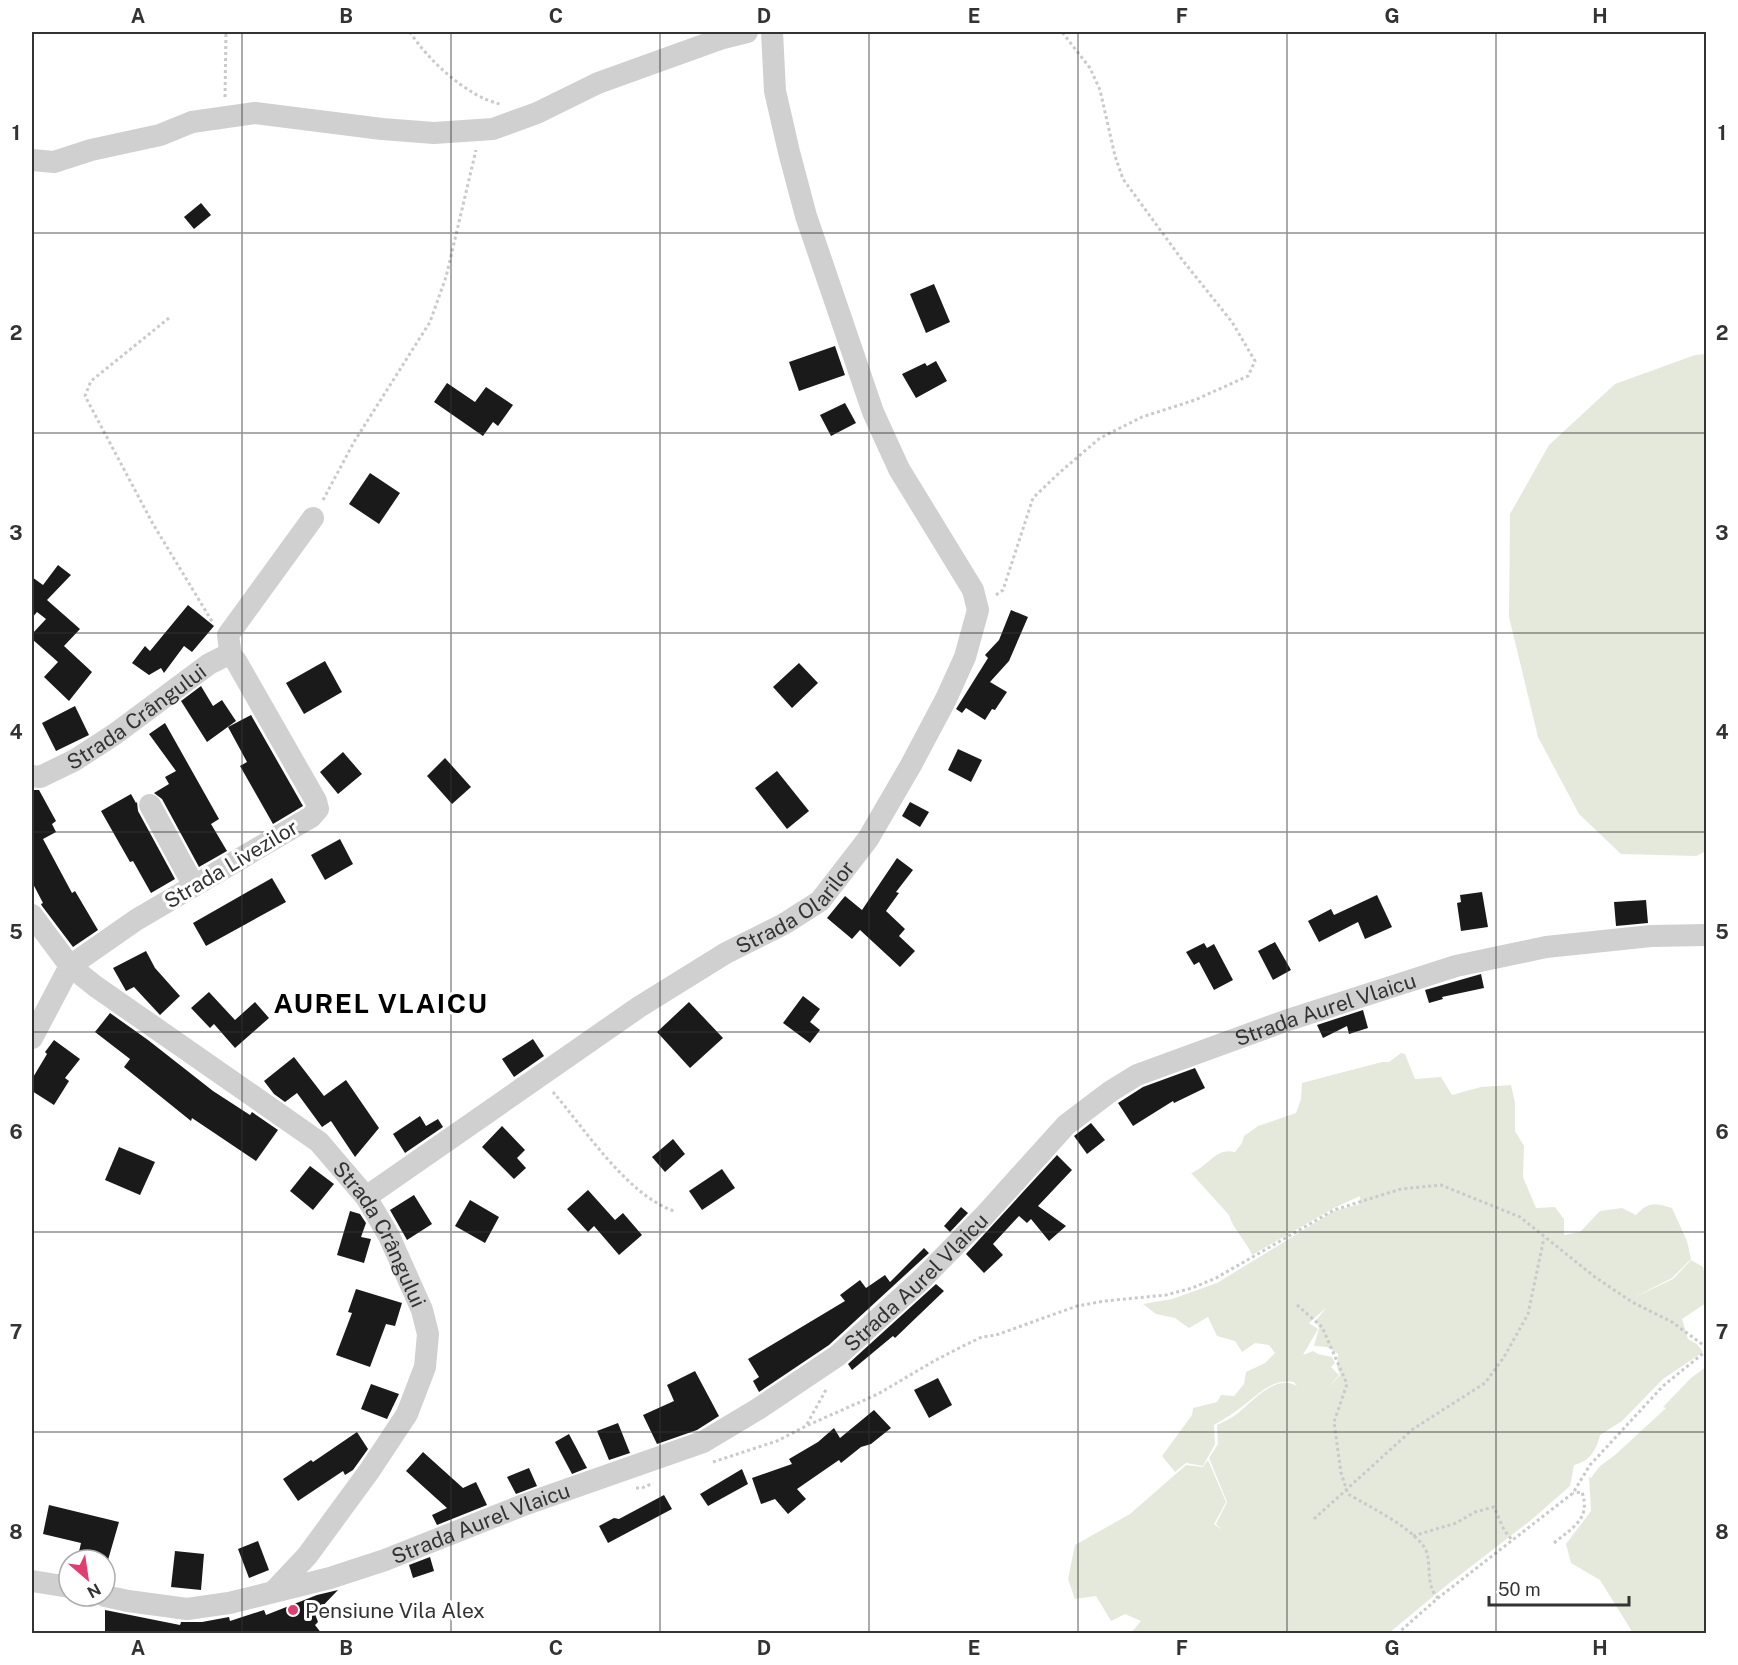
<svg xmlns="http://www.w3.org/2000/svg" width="1738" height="1665" viewBox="0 0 1738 1665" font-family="'Public Sans',sans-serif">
<rect width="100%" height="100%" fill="#fff"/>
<g fill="#e5e9dc" fill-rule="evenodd">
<polygon points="1706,354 1706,851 1696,856 1621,854 1579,814 1538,737 1509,617 1510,514 1549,445 1615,384 1695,355"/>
<path d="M1401,1053L1405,1054L1415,1079L1441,1077L1452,1095L1481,1087L1511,1085L1515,1103V1131L1524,1146L1523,1177L1536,1208L1555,1207L1564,1219V1235L1580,1232L1600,1211L1622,1208L1636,1215C1649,1201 1655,1203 1672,1208L1687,1241L1691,1259L1672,1278L1633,1298L1673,1279L1691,1260L1703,1267L1706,1280V1303L1682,1319L1688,1339L1697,1344L1703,1352L1663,1379L1622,1421L1600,1435C1596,1451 1590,1461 1574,1465L1570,1486L1530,1521L1447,1585L1389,1633H1131L1141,1621L1125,1614L1111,1621L1096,1596L1075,1599L1068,1579L1075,1545L1130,1514L1186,1465L1203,1467L1208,1460L1226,1502L1214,1524L1222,1530L1216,1524L1227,1502L1209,1458L1218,1444L1217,1425C1224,1421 1232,1418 1238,1413C1253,1401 1276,1373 1297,1386L1294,1382C1271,1379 1260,1393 1243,1406C1234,1413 1224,1419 1214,1425L1215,1444L1203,1466L1186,1463L1175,1472L1162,1456L1192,1415L1193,1408L1217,1402L1221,1395L1234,1396L1244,1384L1246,1372L1265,1363L1275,1353L1269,1345L1255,1343L1242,1352L1235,1341L1217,1336L1208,1317L1189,1328L1175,1318L1156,1314L1143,1304L1172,1299L1217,1283L1334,1211L1360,1204V1196L1334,1208L1252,1255C1246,1241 1233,1229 1229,1215L1191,1173C1208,1167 1215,1147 1235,1152L1242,1143L1244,1136L1258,1126L1296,1113L1301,1099L1302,1083L1382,1062H1389ZM1327,1307L1316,1320L1319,1328L1314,1346L1327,1347L1338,1354L1337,1367L1340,1375L1328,1388L1339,1375L1331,1367L1335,1363L1332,1357L1318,1354L1313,1351L1303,1355L1318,1329L1309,1323Z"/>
<polygon points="1706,1367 1706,1633 1633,1633 1600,1580 1571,1563 1566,1544 1591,1511 1589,1477 1591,1478 1599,1467 1615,1455 1666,1408 1663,1407 1691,1378"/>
</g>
<g fill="#1a1a1a">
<polygon points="201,203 211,215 194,229 184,217"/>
<polygon points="934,284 950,322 926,333 910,294"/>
<polygon points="835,346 845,375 799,391 789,362"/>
<polygon points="936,361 947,381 916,398 902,374 925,363 927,366"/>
<polygon points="447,383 475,402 486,387 513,405 498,426 493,422 483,436 434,402"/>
<polygon points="845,403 856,423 831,436 820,415"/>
<polygon points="370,473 400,493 379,524 349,504"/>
<polygon points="58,565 71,575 47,600 80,629 64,646 92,672 69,701 44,677 58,662 32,639 32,634 46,619 37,612 32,618 32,577 43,585"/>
<polygon points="188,605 214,626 192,652 184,646 164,673 161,668 149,675 132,663 145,646 150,651"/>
<polygon points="1011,610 1028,617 1009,661 990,682 1007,692 995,710 992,709 985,720 966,708 962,713 956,709 988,658 985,655 999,640"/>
<polygon points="325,661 342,692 304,714 286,683"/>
<polygon points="799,663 818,683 792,708 773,687"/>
<polygon points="201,686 213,706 222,700 236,721 207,742 181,701"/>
<polygon points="75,706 89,735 56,751 42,723"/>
<polygon points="251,715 303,806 273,824 240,766 247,762 228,727"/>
<polygon points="165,723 219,819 211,824 227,851 199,867 162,799 154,793 169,784 165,777 176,771 149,734"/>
<polygon points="958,749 982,760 971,782 948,770"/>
<polygon points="343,752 362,774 338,794 320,772"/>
<polygon points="445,758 471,787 452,804 427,776"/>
<polygon points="777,771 809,811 787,829 755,788"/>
<polygon points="32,790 39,790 56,821 52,824 56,832 43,839 72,893 75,891 98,930 73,947 42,906 41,904 43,903 32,882"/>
<polygon points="131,794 136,803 137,802 138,811 175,879 151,893 133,861 130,862 101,811"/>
<polygon points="910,802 929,812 920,827 902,816"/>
<polygon points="340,839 353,864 325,880 311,855"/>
<polygon points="897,858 913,870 896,892 899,893 886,911 905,929 899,936 915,951 900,967 860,930 852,939 827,918 845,896 862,910"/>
<polygon points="272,878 286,902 206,946 193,923"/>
<polygon points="1482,892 1488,927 1461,931 1457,903 1461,902 1460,895"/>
<polygon points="1377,895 1392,927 1365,939 1358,922 1319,942 1308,921 1331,909 1334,915"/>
<polygon points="1646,900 1648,923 1616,926 1614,902"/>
<polygon points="1275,942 1291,970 1273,980 1258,951"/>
<polygon points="1204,943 1207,948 1214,944 1233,980 1214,990 1199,962 1194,965 1186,952"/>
<polygon points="146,951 155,968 180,996 160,1015 134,987 126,991 113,968"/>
<polygon points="1481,974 1484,988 1442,997 1443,999 1429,1003 1425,990"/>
<polygon points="209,992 235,1020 255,1002 269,1018 235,1048 214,1024 210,1028 191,1008"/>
<polygon points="803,996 820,1009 810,1022 820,1030 810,1043 783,1023"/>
<polygon points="689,1002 723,1038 690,1068 657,1032"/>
<polygon points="1363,1010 1368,1028 1349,1034 1347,1026 1323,1038 1317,1025"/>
<polygon points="110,1013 148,1040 213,1091 250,1115 252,1112 278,1130 256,1161 192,1118 191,1121 124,1067 130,1059 95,1032"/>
<polygon points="533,1039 544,1056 514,1077 502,1059"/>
<polygon points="54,1040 80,1059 65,1078 69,1081 54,1105 32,1091 32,1079 47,1054 45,1052"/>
<polygon points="294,1057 324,1096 346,1080 379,1128 355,1157 331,1121 322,1127 297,1093 285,1102 274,1094 264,1081"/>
<polygon points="1195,1068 1205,1088 1174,1103 1173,1101 1133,1126 1118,1103 1143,1087"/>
<polygon points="420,1116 426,1126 438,1119 443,1127 405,1153 393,1134"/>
<polygon points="1091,1123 1105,1140 1087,1154 1074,1136"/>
<polygon points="502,1126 525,1150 517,1158 526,1168 514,1179 482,1147"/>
<polygon points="673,1139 685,1154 665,1172 652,1157"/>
<polygon points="119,1147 155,1162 140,1195 105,1180"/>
<polygon points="1057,1155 1072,1170 1038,1206 1066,1226 1049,1241 1031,1219 1027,1223 1019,1216 993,1244 1003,1255 984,1273 966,1254"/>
<polygon points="310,1166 334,1184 313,1210 290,1191"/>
<polygon points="722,1169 735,1188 702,1210 689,1191"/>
<polygon points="588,1190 615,1220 623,1213 642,1235 619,1255 594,1226 588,1232 567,1209"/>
<polygon points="414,1195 432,1224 407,1240 390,1210"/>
<polygon points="470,1200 499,1217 485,1243 455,1226"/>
<polygon points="961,1207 968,1213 950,1232 944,1226"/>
<polygon points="350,1211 360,1214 366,1223 361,1237 371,1239 364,1263 337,1255"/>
<polygon points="924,1248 929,1253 829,1345 759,1392 753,1381 759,1377 748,1359 845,1301 840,1295 860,1280 866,1288 885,1275 890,1282"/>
<polygon points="936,1284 944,1291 895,1338 893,1336 852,1370 848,1364"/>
<polygon points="356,1289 402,1303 395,1326 386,1324 370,1367 336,1355 352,1313 348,1312"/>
<polygon points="695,1371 719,1416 697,1430 657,1444 643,1415 674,1401 667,1385"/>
<polygon points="938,1378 952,1405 929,1418 914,1390"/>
<polygon points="371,1384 399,1394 387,1419 361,1409"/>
<polygon points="874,1410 891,1428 871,1444 861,1447 841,1463 839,1460 797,1489 806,1499 788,1514 775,1499 761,1504 752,1478 792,1464 789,1459 818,1442 834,1428 840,1438"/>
<polygon points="618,1423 630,1453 609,1460 597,1431"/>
<polygon points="357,1432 368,1449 353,1470 345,1475 343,1471 298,1501 283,1479 311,1460 313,1462"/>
<polygon points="569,1434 587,1468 572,1474 555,1442"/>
<polygon points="423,1452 463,1488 476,1482 487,1505 437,1525 432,1515 447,1508 406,1471"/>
<polygon points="529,1468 537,1486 516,1494 507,1477"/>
<polygon points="742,1469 748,1484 708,1506 700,1494"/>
<polygon points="664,1495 672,1509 608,1543 599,1526 614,1518 619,1519"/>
<polygon points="49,1505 119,1522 108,1560 77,1560 81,1543 43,1534"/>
<polygon points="258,1541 269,1570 249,1578 238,1549"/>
<polygon points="175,1551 204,1554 201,1590 171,1587"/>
<polygon points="430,1557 434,1571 413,1578 409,1565"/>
<polygon points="338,1590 315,1614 318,1622 315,1625 322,1634 105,1634 105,1610 180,1625 181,1622 202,1622 229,1617 230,1621 264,1610 266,1615 317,1595"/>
</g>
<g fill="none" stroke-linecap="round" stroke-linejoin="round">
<g stroke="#cacaca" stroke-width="3" stroke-dasharray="3 3" stroke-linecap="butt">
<path d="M410,32C428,60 466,96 500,104"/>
<polyline points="225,97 226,32"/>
<polyline points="169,318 91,381 85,396 153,524 213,623"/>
<polyline points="323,500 354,442 430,322 446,277 476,150"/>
<polyline points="996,595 1003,590 1033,498 1059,473 1100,438 1142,417 1195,400 1248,376 1255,361 1232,322 1180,257 1123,179 1115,156 1100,90 1090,68 1062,32"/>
<path d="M553,1092C585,1129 627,1195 674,1211"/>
<path d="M1297,1305L1322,1327L1347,1384L1334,1422L1341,1473L1348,1494C1368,1506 1420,1531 1427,1553C1431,1569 1426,1586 1438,1598"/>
<polyline points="807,1424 827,1388"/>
<polyline points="713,1462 777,1441 806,1426 878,1394 934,1361 967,1344 982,1337 996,1335 1077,1306 1105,1301 1166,1295 1192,1288 1216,1278 1334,1210 1401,1189 1441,1185 1520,1217 1595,1277 1632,1302 1672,1322 1706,1347"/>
<polyline points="636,1488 642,1488 653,1483"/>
<polyline points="1314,1519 1413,1429 1485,1383 1504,1357 1528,1314 1544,1238"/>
<polyline points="1413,1536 1456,1523 1475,1512 1494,1507 1504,1530 1512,1540"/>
<path d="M1554,1543C1573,1527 1591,1519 1582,1492L1573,1493"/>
<polyline points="1397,1634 1438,1598 1573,1493 1590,1465 1663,1386 1706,1351"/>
</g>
<g stroke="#d0d0d0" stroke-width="22">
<polyline points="32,160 54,162 91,150 160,135 192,122 255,113 382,129 434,133 493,129 537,113 598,83 723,38 747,32"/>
<polyline points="231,656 228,635 313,518"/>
<path id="s1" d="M32,776L40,777L75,760L115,734L209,664L225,656H231L236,661L316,801L318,809L311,817L136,920L70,966L32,1038"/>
<polyline points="150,805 194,886"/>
<path id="s2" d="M32,915L70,966L95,986L319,1142L366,1197L389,1236L422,1310L428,1334L425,1367L407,1414L370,1470L307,1556L274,1591"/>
<path id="s3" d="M366,1197L639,1007L726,953L784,924L820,901L868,839L911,765L946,699L965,657L978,610L973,590L899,469L873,412L806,216L789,152L775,91L772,32"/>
<polyline points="32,1581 69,1587"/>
<path id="s4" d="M105,1596L128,1601L187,1609L229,1603L330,1578L385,1560L526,1504L703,1442L758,1409L837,1356L921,1280L984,1216L1066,1125L1111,1091L1137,1075L1285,1021L1456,966L1546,947L1651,936L1706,935"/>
</g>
</g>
<path fill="none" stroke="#333" stroke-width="1.5" stroke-opacity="0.55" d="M242,32V1634M451,32V1634M660,32V1634M869,32V1634M1078,32V1634M1287,32V1634M1496,32V1634M32,233H1706M32,433H1706M32,633H1706M32,832H1706M32,1032H1706M32,1232H1706M32,1432H1706"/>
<circle fill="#e03e6f" stroke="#fff" stroke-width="2" cx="293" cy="1610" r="6"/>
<g text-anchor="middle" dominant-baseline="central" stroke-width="6" stroke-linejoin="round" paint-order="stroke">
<g font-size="21" fill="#333" stroke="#fff">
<text stroke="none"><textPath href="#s1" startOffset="122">Strada Crângului</textPath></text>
<text transform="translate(231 864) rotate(-31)">Strada Livezilor</text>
<text stroke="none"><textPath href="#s3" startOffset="519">Strada Olarilor</textPath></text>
<text stroke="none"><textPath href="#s4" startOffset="1398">Strada Aurel Vlaicu</textPath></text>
<text stroke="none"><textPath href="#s2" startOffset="480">Strada Crângului</textPath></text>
<text stroke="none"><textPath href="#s4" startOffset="894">Strada Aurel Vlaicu</textPath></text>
<text stroke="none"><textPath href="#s4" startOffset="390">Strada Aurel Vlaicu</textPath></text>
</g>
<g font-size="21" fill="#333" stroke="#fff" text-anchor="start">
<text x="305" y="1610">Pensiune Vila Alex</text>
</g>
<g font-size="27" font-weight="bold" letter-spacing="1.5" fill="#000" stroke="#fff">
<text x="381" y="1003">AUREL VLAICU</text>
</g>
</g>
<rect width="1738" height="1665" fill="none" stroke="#ffffff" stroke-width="66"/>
<g transform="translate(87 1578) rotate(151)"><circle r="28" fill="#ffffff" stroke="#adadad" stroke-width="1.5"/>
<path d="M0-4.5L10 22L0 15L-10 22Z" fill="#e03e6f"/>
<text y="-9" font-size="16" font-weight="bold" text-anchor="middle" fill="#333333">N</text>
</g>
<path d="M1489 1596v9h140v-9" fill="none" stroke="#333333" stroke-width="3"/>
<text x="1498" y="1596" font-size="18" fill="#333333" stroke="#ffffff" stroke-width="4.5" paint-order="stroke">50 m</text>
<rect x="33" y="33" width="1672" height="1599" fill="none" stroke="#333" stroke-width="2"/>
<g font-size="20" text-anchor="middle" font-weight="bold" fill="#333">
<text x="138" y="23">A</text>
<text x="346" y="23">B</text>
<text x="556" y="23">C</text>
<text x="764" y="23">D</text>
<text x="974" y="23">E</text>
<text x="1182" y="23">F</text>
<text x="1392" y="23">G</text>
<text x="1600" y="23">H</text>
<text x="16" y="140">1</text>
<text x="1722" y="140">1</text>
<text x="16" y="340">2</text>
<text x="1722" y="340">2</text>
<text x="16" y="540">3</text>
<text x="1722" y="540">3</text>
<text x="16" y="739">4</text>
<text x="1722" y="739">4</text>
<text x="16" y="939">5</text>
<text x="1722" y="939">5</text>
<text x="16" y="1139">6</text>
<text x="1722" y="1139">6</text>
<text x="16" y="1339">7</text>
<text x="1722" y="1339">7</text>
<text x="16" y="1539">8</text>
<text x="1722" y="1539">8</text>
<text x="138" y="1655">A</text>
<text x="346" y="1655">B</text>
<text x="556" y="1655">C</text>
<text x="764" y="1655">D</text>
<text x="974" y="1655">E</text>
<text x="1182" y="1655">F</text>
<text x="1392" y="1655">G</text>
<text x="1600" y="1655">H</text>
</g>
</svg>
